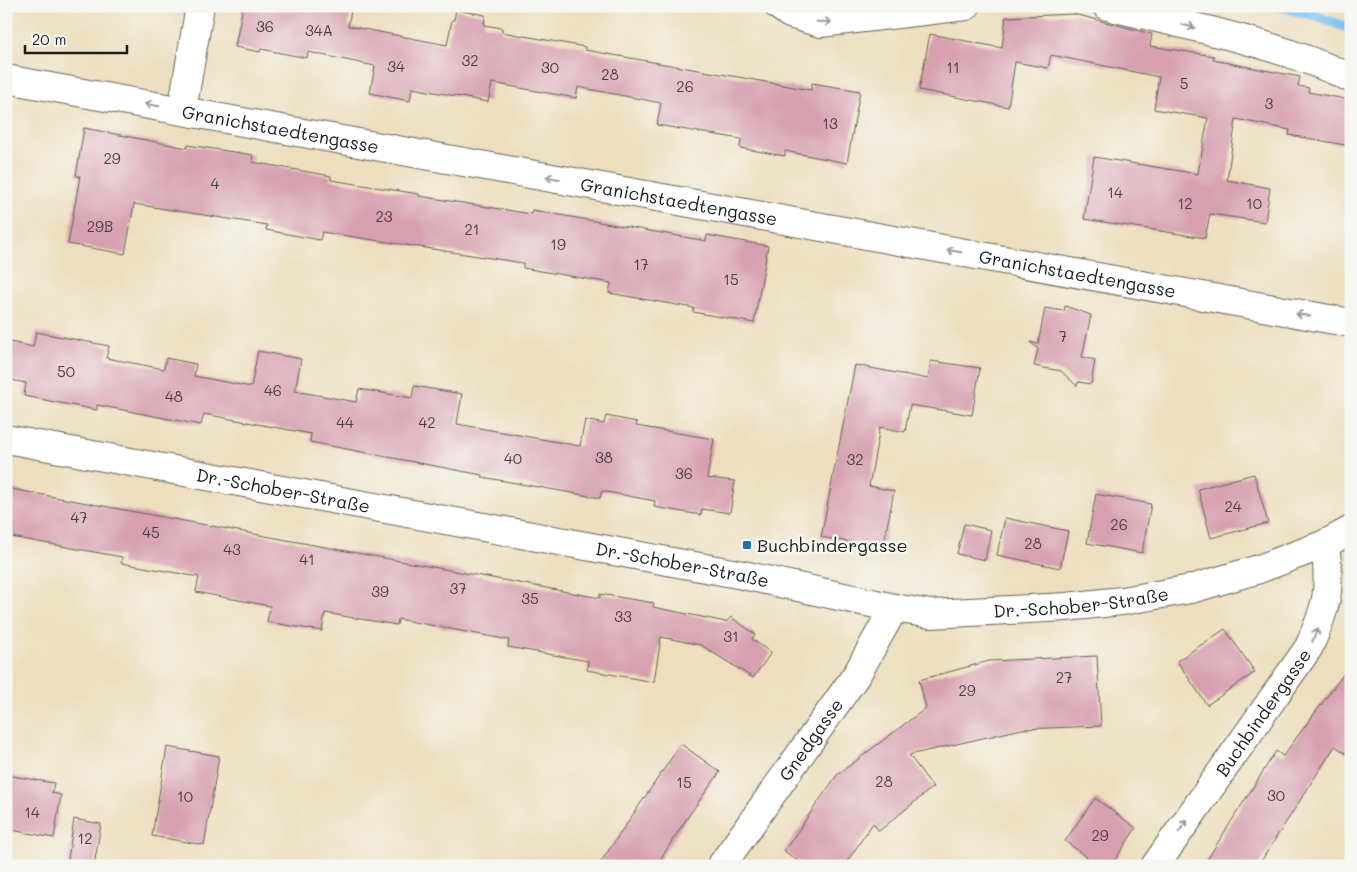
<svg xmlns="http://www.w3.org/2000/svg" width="1357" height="872" viewBox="0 0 1357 872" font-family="Mali,sans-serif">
<rect width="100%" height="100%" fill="#f6f6f2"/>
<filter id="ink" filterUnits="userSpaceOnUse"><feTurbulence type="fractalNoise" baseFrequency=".02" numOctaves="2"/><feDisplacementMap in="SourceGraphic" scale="10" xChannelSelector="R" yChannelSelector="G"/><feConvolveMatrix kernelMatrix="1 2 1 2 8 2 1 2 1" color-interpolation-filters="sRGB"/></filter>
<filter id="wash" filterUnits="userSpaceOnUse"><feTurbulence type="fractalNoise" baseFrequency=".0096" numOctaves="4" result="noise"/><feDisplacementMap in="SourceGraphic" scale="20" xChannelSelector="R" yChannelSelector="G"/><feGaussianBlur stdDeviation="1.12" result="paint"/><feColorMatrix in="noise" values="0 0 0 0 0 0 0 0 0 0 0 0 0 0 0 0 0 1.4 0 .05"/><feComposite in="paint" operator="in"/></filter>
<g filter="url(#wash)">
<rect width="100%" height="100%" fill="#eddfbe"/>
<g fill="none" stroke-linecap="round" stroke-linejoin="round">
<polyline stroke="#76bfef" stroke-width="10" points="1277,6 1316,16 1351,29"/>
</g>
<g id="blocks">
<g fill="#d7a0b0">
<polygon points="243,6 352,6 348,26 447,45 452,20 454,20 456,10 485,15 484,25 502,28 502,32 585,47 585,50 811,90 812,83 860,91 847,163 785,151 785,156 740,148 741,139 657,125 661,103 578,87 576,98 492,83 488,102 412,88 410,101 370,93 375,66 308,52 307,58 261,49 260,52 235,47"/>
<polygon points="1074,14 1152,34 1150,46 1214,56 1213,60 1300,77 1298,86 1309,88 1308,92 1351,100 1351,146 1289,135 1290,130 1236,119 1227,180 1270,188 1265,222 1210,214 1205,238 1084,219 1094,157 1198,174 1208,118 1154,109 1159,77 1051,55 1048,68 1015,62 1008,107 919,90 930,34 1002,48 1006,17"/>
<polygon points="84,128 187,148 188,145 253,155 252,162 331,176 331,180 419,194 419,196 531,214 532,210 706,241 707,235 768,246 754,323 693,312 694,308 609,293 611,283 523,268 523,263 322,232 320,240 266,230 267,225 134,204 125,254 68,244 80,176 76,176"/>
<polygon points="1065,306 1091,315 1082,357 1095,360 1091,384 1078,382 1077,386 1061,371 1034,366 1038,349 1030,342 1038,344 1045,308 1064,311"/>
<polygon points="36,332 109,346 106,358 164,369 166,358 196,364 194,376 251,387 258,351 301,359 295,391 356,402 359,389 412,398 414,386 462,394 457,424 580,446 585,420 604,424 606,416 637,422 636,426 714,439 707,478 735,481 730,513 702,509 701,515 654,507 655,501 602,491 600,498 482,477 482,475 310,442 311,434 204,414 201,425 97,405 97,410 24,396 26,383 6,379 6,341 33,347"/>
<polygon points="931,361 980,368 972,415 910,405 905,432 880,427 869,486 894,491 883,548 821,537 855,365 928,379"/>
<polygon points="1254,474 1268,523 1211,538 1198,489"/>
<polygon points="6,488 600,598 600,594 654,603 653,607 726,622 731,617 755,634 752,639 771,653 753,678 701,645 661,637 654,682 587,670 588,661 508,647 509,640 398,619 397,625 325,613 322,631 267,622 270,606 196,592 199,577 121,563 122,557 6,536"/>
<polygon points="1096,494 1151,504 1142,553 1087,543"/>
<polygon points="1005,518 1068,531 1060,568 997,555"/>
<polygon points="964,524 991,530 985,560 957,554"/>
<polygon points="1225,629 1255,672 1207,705 1177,661"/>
<polygon points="1097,656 1101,726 1022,729 909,755 933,787 879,831 873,823 844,866 805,866 784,851 837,775 926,708 919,680 989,661"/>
<polygon points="1351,664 1351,757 1335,746 1258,866 1203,866 1276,751 1283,756"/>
<polygon points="681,744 720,772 687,818 656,866 598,866"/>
<polygon points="167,747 219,756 204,845 152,836"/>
<polygon points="6,775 54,783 52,793 61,795 54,838 6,829"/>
<polygon points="1095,798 1136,828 1111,866 1099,866 1065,841"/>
<polygon points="74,819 101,824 94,866 67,866"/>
</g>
</g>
</g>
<g filter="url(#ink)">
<use href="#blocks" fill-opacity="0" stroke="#656055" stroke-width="1"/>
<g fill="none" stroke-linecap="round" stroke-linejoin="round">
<g stroke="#656055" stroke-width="30">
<g id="street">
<polyline points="779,6 790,14 821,23 966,6"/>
<path d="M1107,6C1188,26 1275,42 1351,78"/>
<path id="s1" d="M6,79L1351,323"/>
<polyline points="182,110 200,6"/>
<path id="s2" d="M721,866L857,674L894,608"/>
<path id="s3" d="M1155,866L1309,647C1328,603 1331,591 1325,544"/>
</g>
</g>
<g stroke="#656055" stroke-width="30">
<g id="secondary">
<path id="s4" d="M6,439L743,575L894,608L931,614L1066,607L1122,601L1191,589L1259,569L1325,544L1351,530"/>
</g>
</g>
<use href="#street" stroke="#fff" stroke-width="28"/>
<use href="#secondary" stroke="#fff" stroke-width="28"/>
</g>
<defs><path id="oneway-shaft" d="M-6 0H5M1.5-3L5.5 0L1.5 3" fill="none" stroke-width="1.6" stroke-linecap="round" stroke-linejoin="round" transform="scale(1.25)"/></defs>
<g stroke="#999">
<use href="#oneway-shaft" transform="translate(824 22) rotate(1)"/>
<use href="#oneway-shaft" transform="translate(1188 26) rotate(14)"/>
<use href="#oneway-shaft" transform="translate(152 105) rotate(-170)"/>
<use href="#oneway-shaft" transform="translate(553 178) rotate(-170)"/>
<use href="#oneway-shaft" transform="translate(954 251) rotate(-170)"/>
<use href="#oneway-shaft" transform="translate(1303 315) rotate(-170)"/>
<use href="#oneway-shaft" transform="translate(1315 635) rotate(-67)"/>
<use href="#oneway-shaft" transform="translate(1183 826) rotate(-55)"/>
</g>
</g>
<rect fill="#1f6fb2" stroke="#f6f6f2" stroke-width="2" x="742" y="540" width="10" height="10" rx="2.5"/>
<g text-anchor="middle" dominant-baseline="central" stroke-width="5" stroke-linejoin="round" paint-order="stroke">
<g font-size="15" fill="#4b3d41">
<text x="265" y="26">36</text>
<text x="319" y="30">34A</text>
<text x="470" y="60">32</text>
<text x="396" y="66">34</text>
<text x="550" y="67">30</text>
<text x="953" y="67">11</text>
<text x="610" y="74">28</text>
<text x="1184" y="83">5</text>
<text x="685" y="86">26</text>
<text x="1269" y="103">3</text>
<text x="830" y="123">13</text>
<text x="112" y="158">29</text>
<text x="215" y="183">4</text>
<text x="1115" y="192">14</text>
<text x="1185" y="203">12</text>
<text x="1254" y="203">10</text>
<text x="384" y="216">23</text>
<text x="100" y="226">29B</text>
<text x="472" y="229">21</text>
<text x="558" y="244">19</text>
<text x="641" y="264">17</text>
<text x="731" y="279">15</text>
<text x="1063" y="336">7</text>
<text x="66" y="371">50</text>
<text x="273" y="390">46</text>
<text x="174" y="396">48</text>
<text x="345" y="422">44</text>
<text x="427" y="422">42</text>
<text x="604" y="457">38</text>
<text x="513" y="458">40</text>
<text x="855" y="459">32</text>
<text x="684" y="473">36</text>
<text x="1233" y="506">24</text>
<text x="79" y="517">47</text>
<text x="1119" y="524">26</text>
<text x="151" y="532">45</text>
<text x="1033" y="543">28</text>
<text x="232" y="549">43</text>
<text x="307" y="559">41</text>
<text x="458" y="588">37</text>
<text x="380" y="591">39</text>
<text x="530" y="598">35</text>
<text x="623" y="616">33</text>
<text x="731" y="636">31</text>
<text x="1064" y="677">27</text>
<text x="967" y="690">29</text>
<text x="884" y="781">28</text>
<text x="684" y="782">15</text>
<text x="1276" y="795">30</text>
<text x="185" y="796">10</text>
<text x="32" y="812">14</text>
<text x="1100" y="835">29</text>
<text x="85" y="838">12</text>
</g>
<g font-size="18" fill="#1c1c1c" stroke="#f6f6f2">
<text stroke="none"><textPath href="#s1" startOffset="279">Granichstaedtengasse</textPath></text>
<text stroke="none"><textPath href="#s1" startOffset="684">Granichstaedtengasse</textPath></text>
<text stroke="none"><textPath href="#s1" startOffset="1089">Granichstaedtengasse</textPath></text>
<text stroke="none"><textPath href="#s4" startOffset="282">Dr.-Schober-Straße</textPath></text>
<text stroke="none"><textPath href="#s4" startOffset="688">Dr.-Schober-Straße</textPath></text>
<text stroke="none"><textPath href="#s4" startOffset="1092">Dr.-Schober-Straße</textPath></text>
<text stroke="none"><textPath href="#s3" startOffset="188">Buchbindergasse</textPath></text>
<text stroke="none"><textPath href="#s2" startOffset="155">Gnedgasse</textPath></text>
</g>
<g font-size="18" fill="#1c1c1c" stroke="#f6f6f2" text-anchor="start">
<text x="757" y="545">Buchbindergasse</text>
</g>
</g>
<rect width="1357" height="872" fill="none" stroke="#f6f6f2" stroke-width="25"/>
<path d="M25 45v8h102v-8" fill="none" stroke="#1c1c1c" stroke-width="2.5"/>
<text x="32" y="45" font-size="15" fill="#1c1c1c" stroke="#f6f6f2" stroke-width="4" paint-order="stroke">20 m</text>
</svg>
